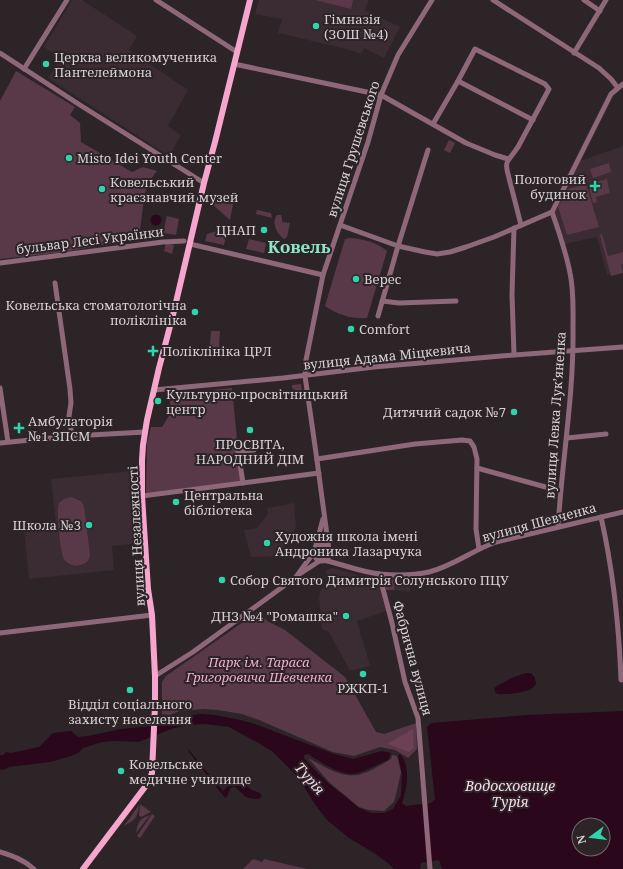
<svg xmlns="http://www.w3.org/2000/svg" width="623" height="869" viewBox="0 0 623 869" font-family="'Noto Serif',serif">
<rect width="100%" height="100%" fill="#2d2428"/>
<g fill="#3b2b32">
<polygon points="72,0 82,0 137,36 129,50 188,90 168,126 181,135 169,156 48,78 61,58 44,47"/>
<polygon points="259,0 369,0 365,10 400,27 384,58 364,48 361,54 346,49 278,33 282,19 255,14"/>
<polygon points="623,146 623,271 607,275 597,237 565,244 554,212 580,161"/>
<polygon points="132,471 140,543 112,546 114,570 29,579 24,527 56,524 51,479"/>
<polygon points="294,503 296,527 279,556 251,557 244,530 257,528 268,514 267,508"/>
<polygon points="332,568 377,580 380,582 386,611 357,621 370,666 350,671 329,632 323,630 322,628 319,597 321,589 329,584 326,571"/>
<polygon points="395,579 410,580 410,592 394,590"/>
</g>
<g fill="#593948">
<polygon points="315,0 353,0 351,9"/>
<polygon points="16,71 75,107 70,115 80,123 81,142 132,172 143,167 157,171 147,184 144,199 139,238 65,252 0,259 0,101"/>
<polygon points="449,140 455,143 450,153 444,150"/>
<polygon points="609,163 611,172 593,178 590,169"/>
<polygon points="607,179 610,193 596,197 597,202 593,203 588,184"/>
<polygon points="586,184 599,227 567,235 558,207 568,189"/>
<polygon points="215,200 233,204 230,220 213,205"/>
<polygon points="257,210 271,213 272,218 256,214"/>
<path d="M277,215H281L282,219V222L290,223L287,237L284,239C277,234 271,222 277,215Z"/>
<polygon points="167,216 179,219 176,235 163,233"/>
<polygon points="224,229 227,230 224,245 205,241 207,234"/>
<polygon points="602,234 608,256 623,252 623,264 621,265 623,273 611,276 600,235"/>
<path d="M350,238C364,239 376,242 387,251L367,318C352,319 338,315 325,306L345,239Z"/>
<polygon points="249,239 266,243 264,253 246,249"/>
<polygon points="166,243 174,245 172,254 164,251"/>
<polygon points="211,331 220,331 219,346 221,351 208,353 207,346 210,345"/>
<polygon points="301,384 302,393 300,393 292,388 292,385"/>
<polygon points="232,388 241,481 146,493 147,443 151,427 162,427 172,411 168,394"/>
<path d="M71,497L81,501L84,506L90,555C89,561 86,564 80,565C74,567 67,564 64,559C60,552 56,511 59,503L64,499Z"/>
<circle cx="321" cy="552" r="4.5"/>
<polygon points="383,578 395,579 394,590 386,590"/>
<polygon points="259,611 267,621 285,630 345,677 376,732 384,734 416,723 417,749 408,758 395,750 380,747 354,756 333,752 259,720 242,714 218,710 203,709 180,711 169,715 162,714 162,682 166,676"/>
<path d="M392,755L397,756L401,772L397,790L394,802L384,811L369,810L359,807L330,783L308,758C322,765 340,778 357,775C366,774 383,764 391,759Z"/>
<polygon points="140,804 151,812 141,817 139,815"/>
<path d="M139,805C137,818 136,819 124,826Z"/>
<polygon points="152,814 155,816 140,838 137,836"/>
<path d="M150,815L136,833C138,822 139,819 150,815Z"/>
<polygon points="253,859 262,862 264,859 307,869 243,869"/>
</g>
<polygon fill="#6b4155" points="413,729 414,748 409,752 387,744"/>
<g fill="#2a071a" fill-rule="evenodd">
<circle cx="156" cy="220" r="5.5"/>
<path d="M527,673H531L535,678L536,684C534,686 532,689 529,690C522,693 504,695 497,694L495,692L494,688C504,681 515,676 527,673Z"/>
<path d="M623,711V869H442L439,860L421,863L420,869H394L388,863L374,853L349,838L327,820L314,803L298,777L272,751L260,744L229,727L205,724L187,725L171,729L139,742L114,741L102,742L83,748L78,753L71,756L50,762L9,767L6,769L0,770V755H3L6,752L11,753L39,747L53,733L71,731L78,737L88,736L121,729L163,725L169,721L184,716L201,714L215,715L236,719L255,724L334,754L353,759L382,751L391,753L388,760C378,764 368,770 358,773C343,778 321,762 308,754L304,755V758L308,763L328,783L346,797L359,808L372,813H384L393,809L401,795L402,774L398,756L400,754C411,765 407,790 402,803L406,806L431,803L435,799L427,727L431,723L527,715ZM579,825H603V849H579Z"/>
<path d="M188,749L223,791L236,778L252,790L260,793L262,796L259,799C243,799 245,795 234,786L230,789L227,797L225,798L189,752Z"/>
</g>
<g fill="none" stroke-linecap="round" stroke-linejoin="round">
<g stroke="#8e6779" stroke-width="5">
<polyline points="156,0 237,52"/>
<polyline points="493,0 599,68 611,79 618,88"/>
<polyline points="584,0 600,11"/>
<polyline points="0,53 80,105 204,183"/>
<polyline points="574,53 606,0"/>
<polyline points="234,64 381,95 466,143 495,155 508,159"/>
<polyline points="24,69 67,0"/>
<polyline points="458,81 533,120"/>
<path d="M433,124L458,81L475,49L545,84L549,89L518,147C516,150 507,161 507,163C506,165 507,168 507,170L521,225"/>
<path d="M552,212C559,232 566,252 570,273C574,291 573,309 573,328C574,394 562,460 558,527"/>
<polyline points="340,225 398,246 425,252 437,254 450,252 466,247 494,237 552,212 611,94 623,84"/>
<polyline points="514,228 512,294 514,355"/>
<polyline points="190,244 323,275"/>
<polyline points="0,263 163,242 184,241"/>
<polyline points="55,283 70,389 71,403 69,416 72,436"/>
<polyline points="382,301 399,303 456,301"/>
<polyline points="378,316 398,246 428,150"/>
<polyline points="0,388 8,442"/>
<polyline points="154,390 283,378 374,367 514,355 623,347"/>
<polyline points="567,438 606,434"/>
<polyline points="0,443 72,436 145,432"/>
<polyline points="317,459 415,444 462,440 470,441 474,447 477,459 476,529 479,549"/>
<polyline points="477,468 560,491"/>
<polyline points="243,483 238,451 254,450"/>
<polyline points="142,496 319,473"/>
<path d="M601,517C613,570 619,626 621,680"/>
<circle cx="322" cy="553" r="8"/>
<polyline points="315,549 323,519"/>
<polyline points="329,550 316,453 305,376 306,360 323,275 368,142 381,95 398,55 432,0"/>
<path d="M323,560C338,563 353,569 368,572C385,576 412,576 429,572C453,566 473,550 496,542L623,512"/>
<polyline points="379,574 392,623 405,682 418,718 430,869"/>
<polyline points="298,575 321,560"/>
<polyline points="0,633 152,615"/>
<polyline points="155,676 193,652 255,607 296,577 314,552"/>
<path d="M0,852C13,856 24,860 34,869"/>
</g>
<polyline stroke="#f6a6cc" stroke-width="6" points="83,869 148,783 152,773 155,705 155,676 152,615 148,589 142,496 142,460 143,445 147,420 159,368 173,315 204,183 215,142 250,0"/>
</g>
<g fill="#30d4aa" stroke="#2d2428" stroke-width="1.5">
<circle cx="316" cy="26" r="4"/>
<circle cx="46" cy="64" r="4"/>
<circle cx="69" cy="158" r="4"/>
<path d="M593 180h4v4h4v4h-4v4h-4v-4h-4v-4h4z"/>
<circle cx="102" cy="189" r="4"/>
<circle cx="264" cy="230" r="4"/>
<circle cx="356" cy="279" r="4"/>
<circle cx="195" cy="312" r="4"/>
<circle cx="351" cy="329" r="4"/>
<path d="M151 345h4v4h4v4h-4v4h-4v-4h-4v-4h4z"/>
<circle cx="158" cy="401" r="4"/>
<circle cx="514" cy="412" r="4"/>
<path d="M17 422h4v4h4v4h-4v4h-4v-4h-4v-4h4z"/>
<circle cx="250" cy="430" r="4"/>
<circle cx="176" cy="502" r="4"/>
<circle cx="89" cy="525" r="4"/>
<circle cx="267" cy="543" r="4"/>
<circle cx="222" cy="580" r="4"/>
<circle cx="346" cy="616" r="4"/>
<circle cx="363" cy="674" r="4"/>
<circle cx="130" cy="690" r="4"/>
<circle cx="121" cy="771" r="4"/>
</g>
<g text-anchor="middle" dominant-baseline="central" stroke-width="4" stroke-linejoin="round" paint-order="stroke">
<g font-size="13" fill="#d7d1d4" stroke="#2d2428" text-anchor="start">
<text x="324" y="19">Гімназія<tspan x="324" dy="15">(ЗОШ №4)</tspan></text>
<text x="54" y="57">Церква великомученика<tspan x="54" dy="15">Пантелеймона</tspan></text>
<text x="77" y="158">Misto Idei Youth Center</text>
<text x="586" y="179" text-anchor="end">Пологовий<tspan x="586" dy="15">будинок</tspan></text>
<text x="110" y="182">Ковельський<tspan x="110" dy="15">краєзнавчий музей</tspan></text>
<text x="256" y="230" text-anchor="end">ЦНАП</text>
<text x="364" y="279">Верес</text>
<text x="187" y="305" text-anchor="end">Ковельська стоматологічна<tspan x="187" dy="15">поліклініка</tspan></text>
<text x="359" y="329">Comfort</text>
<text x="162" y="351">Поліклініка ЦРЛ</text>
<text x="166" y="394">Культурно-просвітницький<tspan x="166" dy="15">центр</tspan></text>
<text x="506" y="412" text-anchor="end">Дитячий садок №7</text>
<text x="28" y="421">Амбулаторія<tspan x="28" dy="15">№1 ЗПСМ</tspan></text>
<text x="250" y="444" text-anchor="middle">ПРОСВІТА,<tspan x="250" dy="15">НАРОДНИЙ ДІМ</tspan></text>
<text x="184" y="495">Центральна<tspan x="184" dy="15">бібліотека</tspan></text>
<text x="81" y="525" text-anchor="end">Школа №3</text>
<text x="275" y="536">Художня школа імені<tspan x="275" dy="15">Андроника Лазарчука</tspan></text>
<text x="230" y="580">Собор Святого Димитрія Солунського ПЦУ</text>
<text x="338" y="616" text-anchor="end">ДНЗ №4 "Ромашка"</text>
<text x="363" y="688" text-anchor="middle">РЖКП-1</text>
<text x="130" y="704" text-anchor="middle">Відділ соціального<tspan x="130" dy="15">захисту населення</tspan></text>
<text x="129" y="764">Ковельське<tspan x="129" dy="15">медичне училище</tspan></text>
</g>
<g font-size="13" fill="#d7d1d4" stroke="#2d2428">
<text transform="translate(353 149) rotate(-72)">вулиця Грушевського</text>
<text transform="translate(90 240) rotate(-7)">бульвар Лесі Українки</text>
<text transform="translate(387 356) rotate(-6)">вулиця Адама Міцкевича</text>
<text transform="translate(555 415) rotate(-86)">вулиця Левка Лукʼяненка</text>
<text transform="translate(539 522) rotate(-15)">вулиця Шевченка</text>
<text transform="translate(136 536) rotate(-93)">вулиця Незалежності</text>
<text transform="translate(413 658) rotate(75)">Фабрична вулиця</text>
</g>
<g font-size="13" font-style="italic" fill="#f2abcc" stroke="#2d2428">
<text x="259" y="662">Парк ім. Тараса<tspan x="259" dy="15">Григоровича Шевченка</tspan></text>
</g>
<g font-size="14" font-style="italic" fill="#f7d8e5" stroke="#2d2428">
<text transform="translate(310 778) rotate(49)">Турія</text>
<text x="510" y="785">Водосховище<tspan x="510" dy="16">Турія</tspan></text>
</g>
<g font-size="17" font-weight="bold" fill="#8ae6c7" stroke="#2d2428">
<text x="299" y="246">Ковель</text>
</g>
</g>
<g transform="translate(591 837) rotate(255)"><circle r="19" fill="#2d2428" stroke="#71696d"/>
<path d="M0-3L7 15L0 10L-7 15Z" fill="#30d4aa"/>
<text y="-6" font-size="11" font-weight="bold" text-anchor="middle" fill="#d7d1d4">N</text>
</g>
</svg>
